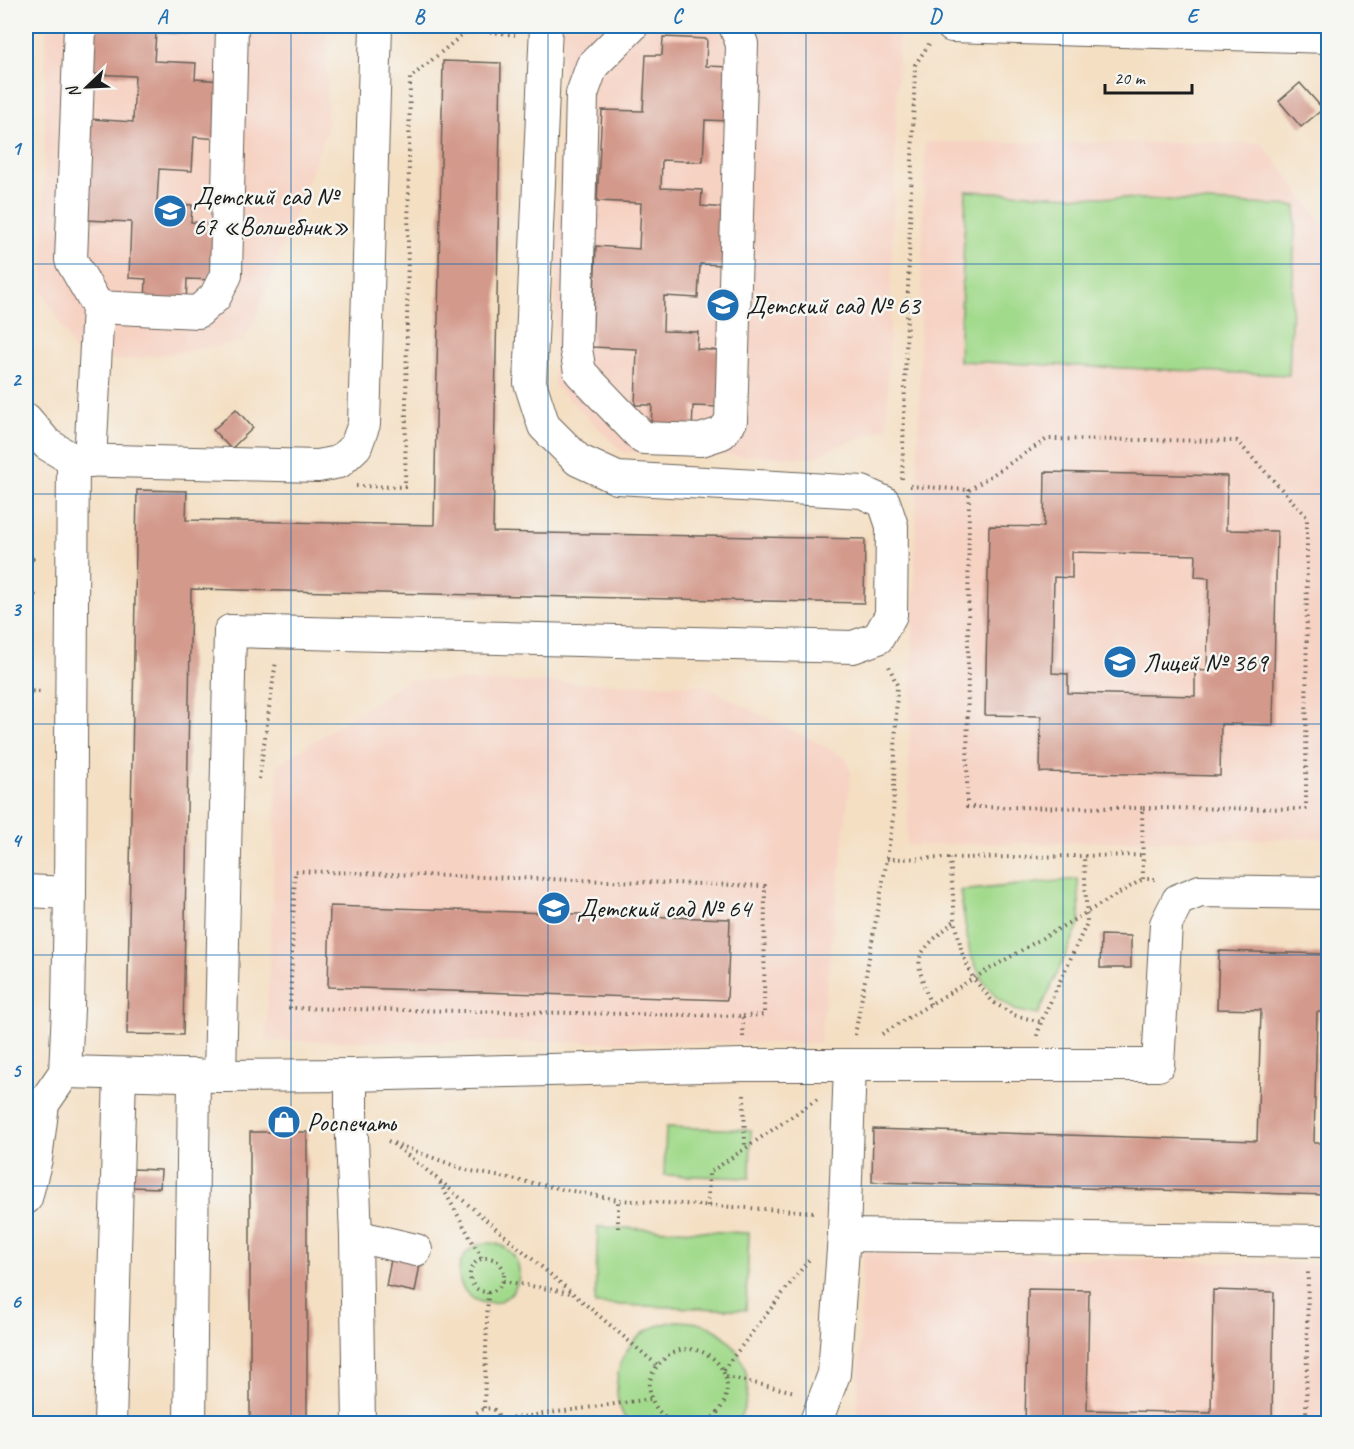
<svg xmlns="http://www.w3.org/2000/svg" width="1354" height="1449" viewBox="0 0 1354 1449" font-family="Caveat,sans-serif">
<rect width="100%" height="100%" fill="#f6f6f2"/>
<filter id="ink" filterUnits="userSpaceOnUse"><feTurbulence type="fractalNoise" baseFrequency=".0167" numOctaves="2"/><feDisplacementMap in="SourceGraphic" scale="12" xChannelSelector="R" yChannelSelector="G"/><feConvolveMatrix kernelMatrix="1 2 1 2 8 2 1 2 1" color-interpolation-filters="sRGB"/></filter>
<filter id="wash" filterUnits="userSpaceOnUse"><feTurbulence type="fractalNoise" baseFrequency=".008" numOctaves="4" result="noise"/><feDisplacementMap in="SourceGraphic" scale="24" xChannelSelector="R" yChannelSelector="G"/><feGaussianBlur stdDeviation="1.35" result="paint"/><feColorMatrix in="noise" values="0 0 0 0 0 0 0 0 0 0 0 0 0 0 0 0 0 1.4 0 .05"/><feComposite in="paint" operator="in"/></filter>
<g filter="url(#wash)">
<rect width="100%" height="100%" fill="#f4dfc3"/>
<g fill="#f6d2c3">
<polygon points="46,26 327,26 327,130 255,320 242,342 129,360 79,360 43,291"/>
<polygon points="563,26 899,26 887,427 809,458 623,452 554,385"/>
<polygon points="925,142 1262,143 1328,230 1328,838 907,845 917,487"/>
<polygon points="408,680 702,685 834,751 847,759 851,774 820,1043 266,1041 278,764"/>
<polygon points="863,1252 1324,1265 1328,1267 1328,1423 857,1424"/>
</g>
<g fill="#a2da8c" stroke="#5f7b54" stroke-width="1.5">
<polygon points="966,191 1296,206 1289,375 959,361"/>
<polygon points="1078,879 1080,923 1038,1015 1015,1010 997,998 983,981 970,954 960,891"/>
<polygon points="666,1127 751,1130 750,1178 664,1175"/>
<polygon points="598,1227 749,1233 746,1310 595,1304"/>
<circle cx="489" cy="1273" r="30"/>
<path d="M676,1321C688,1321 701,1322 712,1328C745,1345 760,1392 736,1423L629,1424C607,1396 616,1351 645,1332C655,1326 665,1323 676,1321Z"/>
</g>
<g id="blocks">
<g fill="#d3998b" fill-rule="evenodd">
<polygon points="94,26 198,26 197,35 156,33 154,61 196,63 195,79 222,81 219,139 194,137 192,171 159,169 157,203 192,205 191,222 218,224 215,280 187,279 186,306 145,303 146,279 129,278 131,222 85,220 90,119 133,122 135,76 92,74"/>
<polygon points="663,37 707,39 706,66 732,67 729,121 705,120 703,162 662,160 661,188 702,190 701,206 728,208 725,265 700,264 698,298 664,296 663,331 698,332 697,349 724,351 721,407 693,406 692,433 651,431 652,405 635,405 637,349 592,347 596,246 639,249 641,203 597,201 602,110 643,111 646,55 662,55"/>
<polygon points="443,61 501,63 493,532 865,539 864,603 191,589 183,1035 127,1034 137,490 187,491 186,520 434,525"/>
<polygon points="1300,83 1323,109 1301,127 1279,101"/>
<polygon points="236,409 253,428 231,449 213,430"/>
<path d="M1045,472L1227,476L1226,530L1277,531L1273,725L1221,724L1220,776L1040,772L1041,716L985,715L989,526L1044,527ZM1072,552L1196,555L1195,577L1209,578L1207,671L1195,670V696L1068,693V674L1052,673L1054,577L1072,578Z"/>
<polygon points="26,550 34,559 26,567"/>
<polygon points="26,585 36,595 26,605"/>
<polygon points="26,625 32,631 26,637"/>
<polygon points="330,906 730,919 727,1000 328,987"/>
<polygon points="26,930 30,930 29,1015 26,1015"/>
<polygon points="1101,935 1131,936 1131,968 1100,968"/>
<polygon points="1219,951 1328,954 1328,1012 1317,1012 1314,1143 1328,1143 1328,1195 872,1182 873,1129 1257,1141 1261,1010 1217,1009"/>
<rect x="274" y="1115" width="20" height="15"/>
<rect x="250" y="1132" width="57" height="292"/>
<polygon points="131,1169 161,1170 160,1188 130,1187"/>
<polygon points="392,1254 421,1259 415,1292 386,1286"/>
<polygon points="1028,1289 1089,1290 1087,1410 1211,1413 1213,1290 1274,1292 1272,1424 1025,1424"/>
</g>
</g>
</g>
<g filter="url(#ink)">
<use href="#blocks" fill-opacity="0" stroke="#686056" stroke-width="1.5"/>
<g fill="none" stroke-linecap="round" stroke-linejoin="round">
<g stroke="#686056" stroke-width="34">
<g id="minor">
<polyline points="80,26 71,260 98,307 90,461"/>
<polyline points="632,26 592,66 582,94 576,349 580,372 643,438 701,440 722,433 731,421 742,44 735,26"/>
<polyline points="952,26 1328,37"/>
<polyline points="98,307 198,312 215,297 226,275 232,26"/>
<polyline points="26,419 47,444 73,460 318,466 339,462 356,446 364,424 376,26"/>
<polyline points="26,891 70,893"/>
<polyline points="850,1065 844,1235 1328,1241"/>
<polyline points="65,1072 220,1076 351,1075 743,1065 1158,1065 1166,924 1178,900 1200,891 1328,893"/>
<polyline points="351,1075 351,1113 356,1236 359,1424"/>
<polyline points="220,1076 230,631 853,647 878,638 891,615 892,526 884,502 862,492 617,478 578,460 544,426 530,383 546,26"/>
<polyline points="26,1198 36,1159 43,1104 65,1072 68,1009 70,893 73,460"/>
<polyline points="356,1236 416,1250"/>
<polyline points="110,1424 120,1074"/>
<polyline points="190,1424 194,1075"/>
<polyline points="815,1424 834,1374 844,1235"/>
</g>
</g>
<g stroke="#686056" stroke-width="4" stroke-dasharray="1.5 4.5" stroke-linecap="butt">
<polyline points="468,26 470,29 515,35"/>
<polyline points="902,479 915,65 929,44"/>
<polyline points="356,486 405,487 410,78 473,26"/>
<polyline points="910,486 969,490"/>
<polyline points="26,691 43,692"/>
<polyline points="259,779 276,661"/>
<polyline points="1142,808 967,807 969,490 1047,439 1237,441 1307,517 1306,809 1142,808 1143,879 1156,879"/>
<polyline points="950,858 955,920 962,953 973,978 993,1002 1014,1015 1041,1022"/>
<polyline points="887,859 1143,855"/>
<path d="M930,1004C927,993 917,970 920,958C923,946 946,929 955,920"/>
<path d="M882,1034C968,980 1056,931 1143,879"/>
<polyline points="855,1035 887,859 893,818 897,685 889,666"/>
<polyline points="1037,1036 1041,1022 1087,923 1084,856"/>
<polyline points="743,1037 743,1016 290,1008 295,871 765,886 764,1015 743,1016"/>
<polyline points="744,1095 745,1148"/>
<polyline points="388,1141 466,1170 618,1200 814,1212"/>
<polyline points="393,1144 438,1179 657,1365"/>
<polyline points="440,1183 482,1259"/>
<polyline points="708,1206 709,1173 819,1098"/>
<polyline points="618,1228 618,1200"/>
<circle cx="487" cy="1275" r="17"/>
<polyline points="503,1281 571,1293"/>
<polyline points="723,1370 811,1257"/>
<polyline points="726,1377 795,1392"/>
<polyline points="484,1408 488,1293"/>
<polyline points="500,1420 651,1399"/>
<path d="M475,1424L474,1421L476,1413C489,1405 500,1407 499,1424"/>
<path d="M674,1424C659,1414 648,1402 650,1382C651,1373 657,1365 664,1359C693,1332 739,1365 724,1402C719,1412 712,1421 701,1424"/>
<polyline points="1306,1424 1308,1271"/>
</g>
<use href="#minor" stroke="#fff" stroke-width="32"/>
</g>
</g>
<path fill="none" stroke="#1f6fb2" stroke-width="1.5" stroke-opacity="0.55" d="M291,26V1424M548,26V1424M806,26V1424M1063,26V1424M26,264H1328M26,494H1328M26,724H1328M26,955H1328M26,1186H1328"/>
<defs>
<g id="school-disc" transform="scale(1.725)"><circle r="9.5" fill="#1f6fb2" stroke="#f6f6f2"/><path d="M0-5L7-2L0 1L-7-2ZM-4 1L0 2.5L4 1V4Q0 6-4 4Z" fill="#fff"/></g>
<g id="shop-disc" transform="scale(1.725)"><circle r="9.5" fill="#1f6fb2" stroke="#f6f6f2"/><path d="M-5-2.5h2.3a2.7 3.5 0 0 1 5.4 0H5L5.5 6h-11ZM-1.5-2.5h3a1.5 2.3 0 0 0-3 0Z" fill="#fff"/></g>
</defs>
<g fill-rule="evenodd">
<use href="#school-disc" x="170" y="211"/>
<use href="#school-disc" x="723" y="305"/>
<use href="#school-disc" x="1120" y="662"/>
<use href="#school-disc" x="554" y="908"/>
<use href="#shop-disc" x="284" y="1122"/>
</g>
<g text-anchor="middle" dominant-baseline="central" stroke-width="5" stroke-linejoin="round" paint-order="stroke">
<g font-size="26" fill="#1c1c1c" stroke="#f6f6f2" text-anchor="start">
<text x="193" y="196">Детский сад №<tspan x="193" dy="30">67 «Волшебник»</tspan></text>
<text x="746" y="305">Детский сад № 63</text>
<text x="1143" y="662">Лицей № 369</text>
<text x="577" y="908">Детский сад № 64</text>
<text x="307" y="1122">Роспечать</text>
</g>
</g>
<rect width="1354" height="1449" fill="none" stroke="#f6f6f2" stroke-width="66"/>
<g transform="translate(87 87) rotate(247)" stroke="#f6f6f2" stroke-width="4.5" paint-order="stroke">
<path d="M0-4.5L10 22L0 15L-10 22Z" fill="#1c1c1c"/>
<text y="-9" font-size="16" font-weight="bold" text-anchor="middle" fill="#1c1c1c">N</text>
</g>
<path d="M1105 84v9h87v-9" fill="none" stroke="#1c1c1c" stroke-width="3"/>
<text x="1114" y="84" font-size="18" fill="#1c1c1c" stroke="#f6f6f2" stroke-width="4.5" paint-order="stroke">20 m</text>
<rect x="33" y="33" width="1288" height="1383" fill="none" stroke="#1f6fb2" stroke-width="2"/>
<g font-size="20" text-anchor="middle" font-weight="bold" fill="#1f6fb2">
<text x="162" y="23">A</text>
<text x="419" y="23">B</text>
<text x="677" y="23">C</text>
<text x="935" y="23">D</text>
<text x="1192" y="23">E</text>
<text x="16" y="155">1</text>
<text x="16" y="386">2</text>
<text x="16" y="616">3</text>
<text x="16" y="847">4</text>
<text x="16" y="1077">5</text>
<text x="16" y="1308">6</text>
</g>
</svg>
